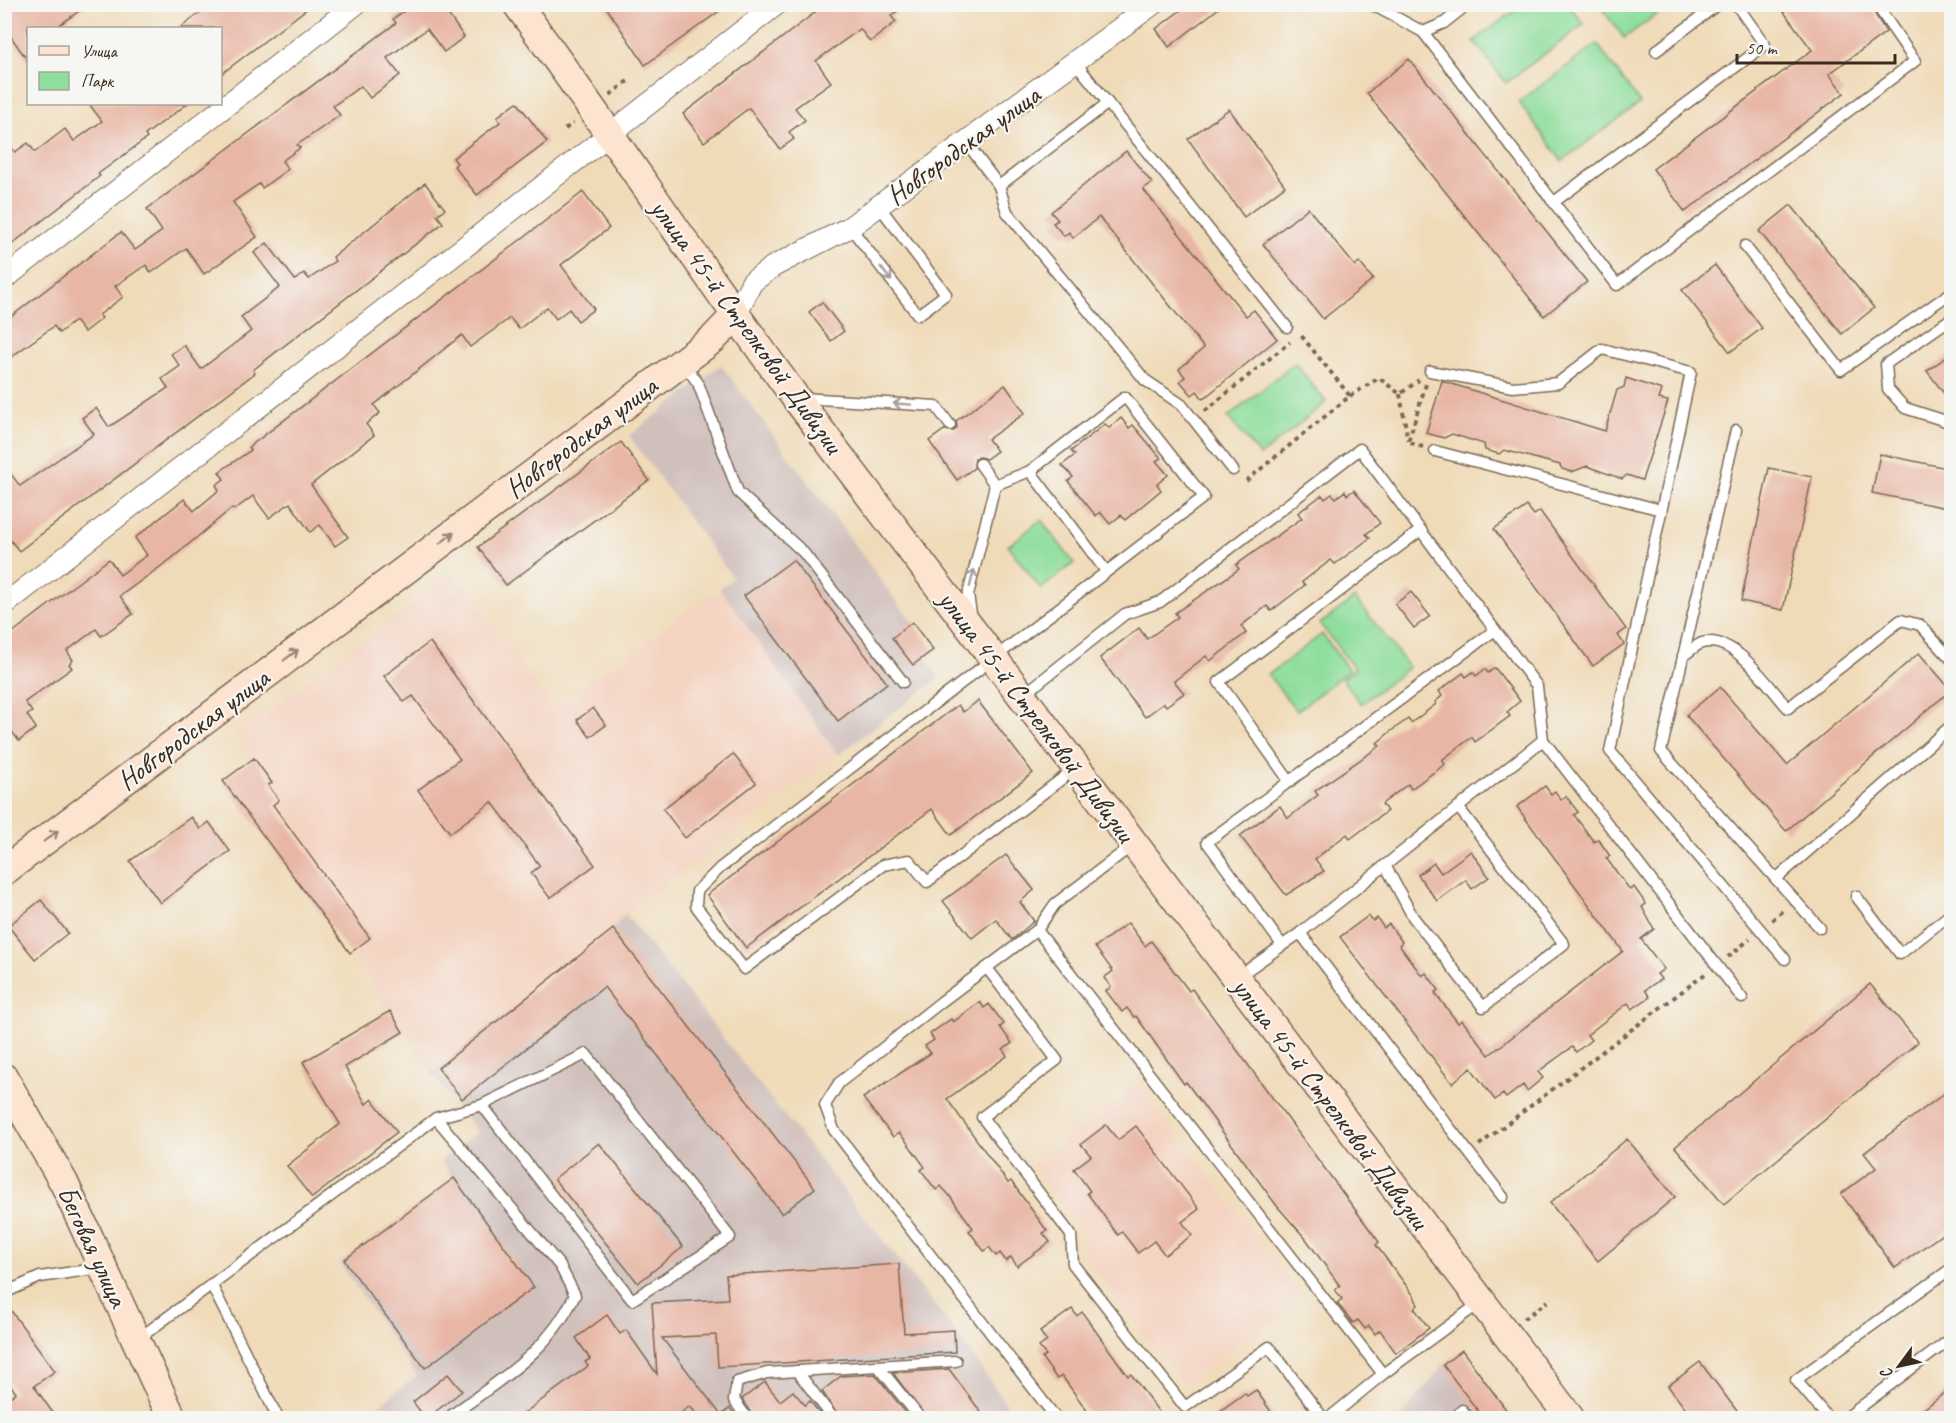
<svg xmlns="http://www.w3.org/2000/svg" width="1956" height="1423" viewBox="0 0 1956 1423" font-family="Caveat,sans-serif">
<rect width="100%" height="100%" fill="#f6f6f2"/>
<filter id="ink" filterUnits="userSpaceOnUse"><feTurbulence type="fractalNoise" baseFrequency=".0167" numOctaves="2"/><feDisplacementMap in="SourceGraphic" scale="12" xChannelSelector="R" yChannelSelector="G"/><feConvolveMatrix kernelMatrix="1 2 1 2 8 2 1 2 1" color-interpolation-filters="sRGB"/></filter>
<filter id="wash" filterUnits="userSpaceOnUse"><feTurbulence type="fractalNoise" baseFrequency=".008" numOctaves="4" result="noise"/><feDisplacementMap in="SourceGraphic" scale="24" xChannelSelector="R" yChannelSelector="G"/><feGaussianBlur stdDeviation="1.35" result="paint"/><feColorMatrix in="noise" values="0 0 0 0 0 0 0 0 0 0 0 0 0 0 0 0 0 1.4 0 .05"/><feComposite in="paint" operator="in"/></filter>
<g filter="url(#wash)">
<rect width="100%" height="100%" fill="#f0dbb9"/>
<g fill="#f4d3c1">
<polygon points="454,573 553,709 720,588 838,755 625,914 613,929 431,1073 350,953 370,938 273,805 279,800 268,785 271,782 236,734"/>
<polygon points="1138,1084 1301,1297 1184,1385 1086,1259 1086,1236 1031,1165"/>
</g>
<g fill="#d0c0bc">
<polygon points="721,365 933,650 925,657 940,677 838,755 720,588 733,578 629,436"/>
<polygon points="625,914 954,1330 1016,1418 361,1418 417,1376 340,1263 453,1179 441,1160 477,1132 431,1073 613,929"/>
<polygon points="1462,1350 1513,1418 1400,1418 1443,1365"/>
</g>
<g fill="#8fde9d" stroke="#65845e" stroke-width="1.5">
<polygon points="1522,5 1569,5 1584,24 1506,83 1474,41"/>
<polygon points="1599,5 1670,5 1624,38"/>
<polygon points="1597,44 1640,103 1562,161 1519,102"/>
<polygon points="1295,363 1326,402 1260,456 1228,417"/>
<polygon points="1041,520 1074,563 1041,589 1008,546"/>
<polygon points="1355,598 1409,667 1361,704 1342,679 1355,669 1320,624"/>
<polygon points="1322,634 1349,670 1297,711 1268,675"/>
</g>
<g id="blocks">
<g fill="#e8b6a5">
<polygon points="4,4 89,4 55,28 28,28 28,61 4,27"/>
<polygon points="212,4 226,4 231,12 241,4 313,4 220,75 220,28 180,28"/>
<polygon points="414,4 441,4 464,37 444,52 427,29 387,58 400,75 370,98 361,86 333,106 340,115 297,145 300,148 282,161 288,169 262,188 259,184 233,202 257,237 204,274 186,248 151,273 146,265 115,286 123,297 99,315 102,318 84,332 75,321 59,333 54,326 4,362 4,322 121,232 135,250 162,231 147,209 396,23 393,19"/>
<polygon points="604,4 729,4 645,65"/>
<polygon points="826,4 907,4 891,16 896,22 870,42 860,29 816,61 831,82 795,108 805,120 789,132 794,139 780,149 749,108 704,142 683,114"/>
<polygon points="1189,4 1224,4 1169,47 1156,29"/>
<polygon points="1778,4 1869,4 1886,32 1829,74 1844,93 1685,212 1653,169 1812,50"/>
<polygon points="1409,59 1587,282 1544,316 1367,93"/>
<polygon points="517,102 547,142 477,195 454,166 457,163 453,158 500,122 497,117"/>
<polygon points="89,104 187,104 145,135 147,138 98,174 100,176 12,244 4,235 4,138 15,152 28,143 35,152 65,129 74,141 102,121"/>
<polygon points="1229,109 1285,186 1244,217 1188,139"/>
<polygon points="1126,151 1152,183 1143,189 1246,316 1254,310 1277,339 1203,399 1197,391 1192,395 1180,381 1185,377 1179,369 1204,348 1099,217 1073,238 1069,232 1064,236 1053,223 1058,220 1051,212"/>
<polygon points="425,183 445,209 437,215 443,223 253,370 255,373 19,551 4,532 4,465 20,486 94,434 82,418 96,408 109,427 168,388 162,379 180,366 171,354 184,345 201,369 251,331 241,317 280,287 254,253 267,243 295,280 304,273 309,279 335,261 333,257"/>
<polygon points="583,192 609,228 561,265 594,309 578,321 569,309 556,319 547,307 519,329 510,318 470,347 462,335 374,405 380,413 366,424 374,435 311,485 348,537 335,546 320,525 310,532 290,503 269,518 253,496 234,510 232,508 171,559 120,596 133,614 101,636 96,629 67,651 73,660 69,664 72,668 25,702 32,712 27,715 36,728 19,741 4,721 4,639 109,559 120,575 147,555 135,538 184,499 194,511 219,490 216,485 224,479 219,472 251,450 249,447"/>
<polygon points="1791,205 1874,308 1842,334 1759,231"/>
<polygon points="1308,208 1355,266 1359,262 1373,279 1323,319 1263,244"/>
<polygon points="1715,265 1762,328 1730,352 1682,290"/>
<polygon points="822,302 844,331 831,341 809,312"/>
<polygon points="1952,353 1952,404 1927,371"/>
<polygon points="1626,378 1662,390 1659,399 1668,401 1642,480 1627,475 1622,479 1587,466 1572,472 1562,469 1560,465 1504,450 1499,454 1485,450 1484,444 1452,434 1444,438 1426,433 1442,381 1605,431 1617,390 1624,387"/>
<polygon points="1005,385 1025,413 988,439 997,451 986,459 980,457 975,458 974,468 957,480 929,441 944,430 954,431 957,427 956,421"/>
<polygon points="1121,418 1129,428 1133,425 1161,458 1156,461 1168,475 1157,484 1161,490 1125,520 1121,515 1110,524 1100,512 1096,516 1068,481 1073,477 1062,465 1075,455 1071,451 1105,424 1109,428"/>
<polygon points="621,442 649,480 506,585 478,547"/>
<polygon points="1880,454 1952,469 1952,509 1872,493"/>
<polygon points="1769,468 1812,477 1783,610 1741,601"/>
<polygon points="1354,490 1380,523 1366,534 1370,538 1335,564 1331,560 1302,582 1305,585 1271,611 1267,606 1241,626 1246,633 1210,661 1206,656 1174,681 1184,693 1166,706 1164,703 1145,717 1100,658 1139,628 1147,639 1178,617 1175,613 1239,569 1236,565 1302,518 1298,513 1322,495 1325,499 1332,494 1336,498 1345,491 1347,495"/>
<polygon points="1527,506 1534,515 1540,511 1626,629 1618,635 1624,644 1593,666 1494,529"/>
<polygon points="793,560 887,683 838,721 744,596"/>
<polygon points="1411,592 1430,616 1414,628 1395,604"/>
<polygon points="912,622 933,650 913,665 892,638"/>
<polygon points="430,642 595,865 550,898 531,873 540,866 492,802 450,833 418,790 460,759 413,696 404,702 384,676"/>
<polygon points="1919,653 1951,690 1786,831 1686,715 1720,687 1787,765"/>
<polygon points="1495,668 1520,701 1507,712 1510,716 1475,742 1472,737 1442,760 1445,764 1411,789 1408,784 1382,804 1387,811 1350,839 1347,834 1315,859 1324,871 1286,895 1240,836 1280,806 1288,818 1318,795 1315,791 1380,746 1377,743 1391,731 1408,719 1411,723 1436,704 1435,702 1442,696 1439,691 1463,673 1466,677 1473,672 1476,676 1485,669 1488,673"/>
<polygon points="978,701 1033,773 951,835 932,809 746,948 707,895 958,705 963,712"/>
<polygon points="593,708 606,725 590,737 577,720"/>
<polygon points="733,754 756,783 685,838 663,809"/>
<polygon points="254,758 272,783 268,785 279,800 273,805 370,938 350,953 223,781"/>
<polygon points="1545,786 1551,794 1555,791 1561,800 1566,796 1578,812 1574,815 1594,842 1598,839 1610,856 1606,858 1630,890 1634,887 1646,904 1642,907 1654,929 1641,939 1664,969 1657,974 1661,979 1645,990 1650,997 1632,1009 1628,1003 1597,1027 1587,1035 1591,1040 1576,1052 1572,1047 1538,1072 1543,1078 1527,1091 1523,1085 1506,1098 1503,1094 1495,1100 1471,1068 1452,1083 1340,937 1368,916 1373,921 1377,918 1384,928 1389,924 1402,942 1399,945 1422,976 1426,973 1439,990 1435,993 1458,1023 1462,1020 1489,1055 1623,951 1517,807"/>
<polygon points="191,817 200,829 209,822 230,851 160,903 130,861"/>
<polygon points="1471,851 1489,877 1472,889 1466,880 1437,901 1418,875 1434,863 1441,873"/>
<polygon points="1006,855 1034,890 1020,902 1034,921 1012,940 996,919 972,938 943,901"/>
<polygon points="41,900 68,933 35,959 8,926"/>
<polygon points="1128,923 1145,946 1151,941 1189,991 1192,989 1379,1242 1376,1245 1414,1296 1418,1305 1414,1308 1429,1328 1396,1353 1380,1330 1375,1334 1369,1326 1365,1329 1358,1320 1353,1323 1337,1303 1342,1299 1335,1290 1340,1286 1306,1239 1277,1206 1186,1082 1184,1084 1136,1016 1134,1017 1127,1008 1122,1012 1106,991 1111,987 1104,978 1113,971 1095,947"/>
<polygon points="613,929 815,1188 782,1214 604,987 462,1099 438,1068"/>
<polygon points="1870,984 1918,1042 1724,1204 1675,1147"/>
<polygon points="980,1002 984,1008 989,1004 1004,1024 1000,1027 1012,1043 1003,1050 1007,1056 947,1099 1008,1183 1011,1181 1047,1231 1043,1233 1050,1242 1017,1266 1011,1257 1006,1261 1000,1253 996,1256 989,1247 984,1251 969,1231 973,1228 949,1195 941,1186 936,1190 921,1170 925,1167 906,1141 899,1133 893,1137 863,1098 931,1053 925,1046 934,1040 930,1034 951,1019 953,1022"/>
<polygon points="390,1011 403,1032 345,1067 366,1104 372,1099 397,1132 312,1198 287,1166 340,1124 303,1062"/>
<polygon points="1952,1088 1952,1227 1895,1268 1841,1194 1876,1168 1864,1153"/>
<polygon points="1106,1125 1118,1140 1136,1126 1199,1209 1182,1222 1192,1235 1165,1255 1154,1241 1138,1253 1122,1232 1118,1235 1087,1193 1090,1191 1074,1169 1091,1156 1081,1144"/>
<polygon points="1627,1139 1675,1197 1598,1261 1550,1203"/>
<polygon points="599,1143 683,1247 638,1283 554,1179"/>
<polygon points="454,1178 534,1287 425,1368 344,1260"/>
<polygon points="899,1264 904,1333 954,1330 955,1352 718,1367 716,1335 662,1338 721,1415 730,1408 738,1419 700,1419 690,1406 673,1419 516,1419 588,1366 585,1362 590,1359 576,1338 607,1315 620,1334 626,1330 657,1374 652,1303 728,1299 726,1275"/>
<polygon points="4,1301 55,1371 34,1386 57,1419 4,1419 4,1401 16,1393 4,1376"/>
<polygon points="1072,1309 1077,1316 1082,1312 1128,1376 1131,1374 1164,1419 1093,1419 1062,1376 1057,1379 1042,1358 1046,1355 1039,1347 1047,1341 1040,1332"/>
<polygon points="1462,1350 1513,1419 1484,1419 1443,1365"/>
<polygon points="1700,1362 1743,1419 1693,1419 1668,1386"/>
<polygon points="949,1369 986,1419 927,1419 893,1373"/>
<polygon points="448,1374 462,1391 426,1419 413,1402"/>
<polygon points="875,1374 911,1419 840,1419 822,1391 841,1376"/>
<polygon points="765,1382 780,1401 793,1391 805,1405 810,1401 824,1419 754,1419 742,1399"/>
<polygon points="1952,1387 1952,1419 1911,1419"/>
<polygon points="1256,1390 1276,1419 1209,1419 1245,1393 1247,1396"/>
</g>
</g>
</g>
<g filter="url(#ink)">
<use href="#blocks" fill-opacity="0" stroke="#7a6854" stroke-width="1.5"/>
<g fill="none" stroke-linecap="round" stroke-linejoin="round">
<g stroke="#7a6854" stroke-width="13">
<g id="lane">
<polyline points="1371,4 1423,32 1617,285 1915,61 1876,4"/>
<polyline points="1423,32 1444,23 1468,4"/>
<polyline points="1656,51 1718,4"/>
<polyline points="1075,62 1287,327"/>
<polyline points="966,142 999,186 1108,103"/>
<polyline points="999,186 1007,212 1145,380 1182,405 1233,470"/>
<polyline points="1554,202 1765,45 1736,4"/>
<polyline points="850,227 918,315 946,294 879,206"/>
<polyline points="1745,246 1841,370 1952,292"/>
<polyline points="1952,318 1886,364 1888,389 1905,408 1952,423"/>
<polyline points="684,364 698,383 738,492 803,552 903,682"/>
<polyline points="1430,371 1513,387 1558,383 1602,349 1691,372 1610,751 1785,959"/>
<polyline points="802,398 936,406 950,425"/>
<polyline points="1736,430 1661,751 1820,928"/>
<polyline points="1435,451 1661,510"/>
<polyline points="1030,471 1106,571"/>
<polyline points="995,485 1030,471 1125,397 1204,497 720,868 697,891 696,906 744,969 883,865 909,860 927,882 1076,768"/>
<polyline points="971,614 968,595 995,485 980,464"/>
<path d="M1683,656C1689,652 1696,645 1702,643C1735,634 1768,686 1788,708L1901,620L1920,625L1952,660"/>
<polyline points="1022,696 1125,614 1160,602 1360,449 1495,630"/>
<polyline points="1290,782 1219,682 1421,530"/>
<polyline points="1385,865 1413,917 1483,1007 1564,944 1458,807"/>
<polyline points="1776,879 1952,725"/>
<polyline points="1856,896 1900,954 1952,913"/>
<polyline points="1037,930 1383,1374"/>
<polyline points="1300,933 1503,1197"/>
<polyline points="1282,945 1207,842 1495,630 1537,686 1543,740"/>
<polyline points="987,968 1057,1060 982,1117 1071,1235 1073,1264 1185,1407 1269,1347 1323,1418"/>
<polyline points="1236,978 1300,933 1543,740 1742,998"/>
<path d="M436,1118L560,1266L575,1295C547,1354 499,1380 448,1418"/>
<polyline points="211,1284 278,1418"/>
<polyline points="4,1293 40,1277 100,1268"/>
<polyline points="138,1339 436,1118 482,1105 586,1054 730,1237 632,1300 482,1105"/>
<polyline points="878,1366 920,1418"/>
<polyline points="797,1371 833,1418"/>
<polyline points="747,1418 734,1400 737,1382 767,1373 956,1361"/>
<polyline points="1056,1418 834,1130 825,1105 839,1083 941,1002 1037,930 1055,904 1134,844"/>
<polyline points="1329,1418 1383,1374 1481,1302"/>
<polyline points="1455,1418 1462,1410 1469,1418"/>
<polyline points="1828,1418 1796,1380 1952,1268"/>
<polyline points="1846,1418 1952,1338"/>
</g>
</g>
<g stroke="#7a6854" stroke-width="23">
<g id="street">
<polyline points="4,279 356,4"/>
<polyline points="735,316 752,282 774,266 850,227 1153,4"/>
<polyline points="4,605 777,4"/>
</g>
</g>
<g stroke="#7a6854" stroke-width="31">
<g id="secondary">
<path d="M517,4C612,134 700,268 795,397L1570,1418"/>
<polyline points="4,871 713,339 735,316"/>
<polyline points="4,1078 64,1183 172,1418"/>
</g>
</g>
<g stroke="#7a6854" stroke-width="4" stroke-dasharray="4.5 4.5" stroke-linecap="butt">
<polyline points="610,95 628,81"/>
<polyline points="565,129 573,123"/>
<polyline points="1400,394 1408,441"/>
<polyline points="1350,396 1379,378 1400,394 1419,380"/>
<polyline points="1205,411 1290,342"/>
<polyline points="1423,447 1408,442 1426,384"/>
<polyline points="1246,481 1350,396 1300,334"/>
<polyline points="1772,920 1784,910"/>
<polyline points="1728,957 1750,939"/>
<polyline points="1479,1145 1705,974"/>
<polyline points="1524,1319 1548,1301"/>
</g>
<use href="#lane" stroke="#fff" stroke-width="10"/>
<use href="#street" stroke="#fff" stroke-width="21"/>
<use href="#secondary" stroke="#fde4d0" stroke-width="28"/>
</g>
<defs><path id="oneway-shaft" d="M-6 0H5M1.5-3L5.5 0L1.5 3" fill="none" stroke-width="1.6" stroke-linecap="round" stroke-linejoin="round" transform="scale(1.5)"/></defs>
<g stroke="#a79f9a">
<use href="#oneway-shaft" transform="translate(886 274) rotate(53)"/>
<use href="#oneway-shaft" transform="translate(902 404) rotate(-176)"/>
<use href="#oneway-shaft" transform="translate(972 578) rotate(-76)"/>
</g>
<g stroke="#9c8777">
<use href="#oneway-shaft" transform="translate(447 538) rotate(-37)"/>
<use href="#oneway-shaft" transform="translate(291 655) rotate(-37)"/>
<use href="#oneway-shaft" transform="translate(51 836) rotate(-37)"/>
</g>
</g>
<g text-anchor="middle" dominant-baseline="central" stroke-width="4.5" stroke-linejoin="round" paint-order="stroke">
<g font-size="28" fill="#3b2a1e" stroke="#f6f6f2">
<text transform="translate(963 145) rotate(-36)">Новгородская улица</text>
<text transform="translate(747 326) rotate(54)">улица 45-й Стрелковой Дивизии</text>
<text transform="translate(581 437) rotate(-37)">Новгородская улица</text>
<text transform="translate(1037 716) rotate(53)">улица 45-й Стрелковой Дивизии</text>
<text transform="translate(193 729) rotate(-37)">Новгородская улица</text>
<text transform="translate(1331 1103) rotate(53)">улица 45-й Стрелковой Дивизии</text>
<text transform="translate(93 1246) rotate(65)">Беговая улица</text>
</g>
</g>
<rect width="1956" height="1423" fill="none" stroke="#f6f6f2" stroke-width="24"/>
<rect x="27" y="27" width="195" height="78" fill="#f6f6f2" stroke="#aba49d" stroke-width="1.5"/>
<rect x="39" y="46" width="30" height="9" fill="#fde4d0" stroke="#aba49d" stroke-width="1.5"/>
<text x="81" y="57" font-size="18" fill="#3b2a1e">Улица</text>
<rect x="39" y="72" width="30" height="18" fill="#8fde9d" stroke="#aba49d" stroke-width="1.5"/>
<text x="81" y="87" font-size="18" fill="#3b2a1e">Парк</text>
<g transform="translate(1899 1366) rotate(237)" stroke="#f6f6f2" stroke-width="4.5" paint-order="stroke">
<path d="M0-4.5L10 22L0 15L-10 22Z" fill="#3b2a1e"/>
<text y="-9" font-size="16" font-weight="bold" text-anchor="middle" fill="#3b2a1e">С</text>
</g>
<path d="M1737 54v9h158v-9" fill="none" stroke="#3b2a1e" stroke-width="3"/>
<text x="1746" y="54" font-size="18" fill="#3b2a1e" stroke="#f6f6f2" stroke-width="4.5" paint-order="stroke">50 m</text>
</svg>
